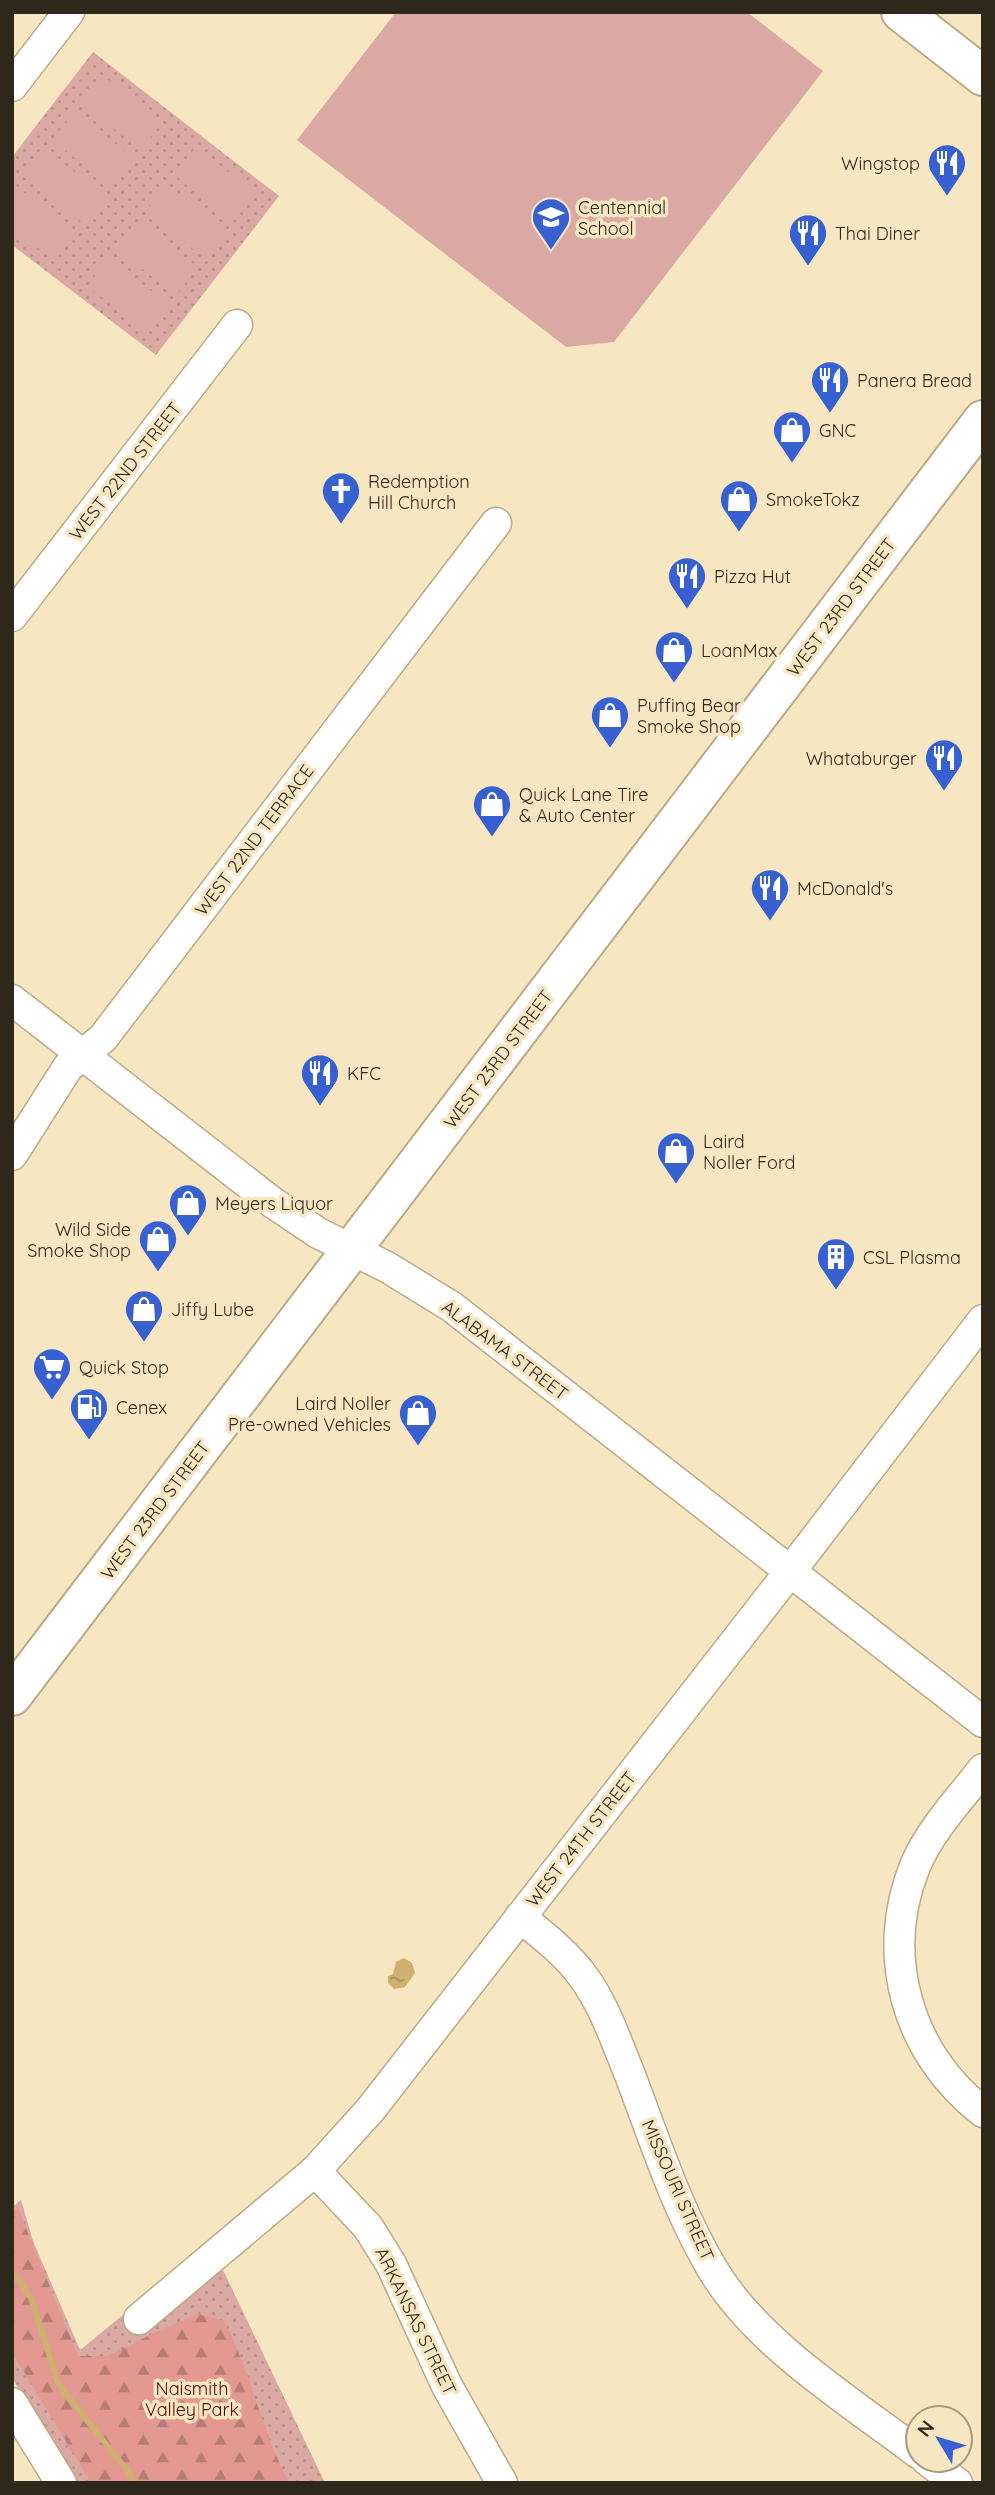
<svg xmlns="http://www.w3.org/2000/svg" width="995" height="2495" viewBox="0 0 995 2495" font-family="Quicksand,sans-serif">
<defs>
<pattern id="grass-dots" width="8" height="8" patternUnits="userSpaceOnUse" patternTransform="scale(1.75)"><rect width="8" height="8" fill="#daa9a3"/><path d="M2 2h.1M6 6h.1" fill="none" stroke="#bb918c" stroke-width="1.8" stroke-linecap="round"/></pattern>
<pattern id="forest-firs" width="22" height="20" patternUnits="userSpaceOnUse" patternTransform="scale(1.75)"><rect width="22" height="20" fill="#e39891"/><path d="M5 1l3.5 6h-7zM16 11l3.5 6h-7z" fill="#b87c76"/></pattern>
<pattern id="water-ripples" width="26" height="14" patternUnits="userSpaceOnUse" patternTransform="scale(1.75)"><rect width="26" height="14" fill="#cfb16f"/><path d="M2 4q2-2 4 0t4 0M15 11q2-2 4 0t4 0" fill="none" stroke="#a8905a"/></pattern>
</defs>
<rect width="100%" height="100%" fill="#f7e6c2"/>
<g fill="url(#grass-dots)">
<polygon points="93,52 279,196 156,355 12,245 12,157"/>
<polygon points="21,2200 33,2241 80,2350 129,2310 222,2268 325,2483 77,2483 12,2378 12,2207"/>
</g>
<path fill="url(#forest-firs)" d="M18,2208L78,2356H108L156,2332L198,2314L224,2321C251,2373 262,2431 289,2483H91L12,2352V2213Z"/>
<g fill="#daa9a3">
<polygon points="396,12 747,12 823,71 614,342 566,347 297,140"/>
<polygon points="102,75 163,122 141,150 81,103"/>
<polygon points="74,112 134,158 112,187 52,140"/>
<polygon points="196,147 256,193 234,221 174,175"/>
<polygon points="45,149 106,196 84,224 23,177"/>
<polygon points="167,184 227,230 205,258 145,212"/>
<polygon points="16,186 76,233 55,261 12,228 12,191"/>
<polygon points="138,221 198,267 176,295 116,249"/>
<polygon points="108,258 169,304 147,332 87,286"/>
</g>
<polygon fill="url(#water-ripples)" points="404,1958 412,1963 415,1973 405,1987 394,1989 388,1983 388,1976 393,1974 396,1962"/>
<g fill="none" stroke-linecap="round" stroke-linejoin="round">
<polyline stroke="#cfb16f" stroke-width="6" points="12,2271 31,2298 59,2385 137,2483"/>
<g stroke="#baaa87" stroke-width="33">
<g id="minor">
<polyline points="12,86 69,12"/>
<polyline points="12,616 237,325"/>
<polyline points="12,1000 272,1202 318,1233 387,1267 452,1307 983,1722"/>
<polyline points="12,1155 68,1067 103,1038 496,523"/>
<path d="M983,1769C960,1799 930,1830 915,1866C879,1955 907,2053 983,2112"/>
<path d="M520,1917C542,1935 565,1952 582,1975C604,2004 616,2041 630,2075C655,2141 677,2210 713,2270C757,2344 851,2402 918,2453"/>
<polyline points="315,2171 368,2227 391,2264 447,2386 502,2483"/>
<polyline points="139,2319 315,2171 371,2109 809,1547 983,1320"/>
<polyline points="12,2403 61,2483"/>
<polyline points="927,2460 957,2483"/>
</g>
</g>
<g stroke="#baaa87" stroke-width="42">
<g id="major">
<polyline points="901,12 983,76"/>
<polyline points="12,1696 983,420"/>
</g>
</g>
<use href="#minor" stroke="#fff" stroke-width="30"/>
<use href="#major" stroke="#fff" stroke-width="38"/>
</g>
<defs>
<g id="restaurant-pin" transform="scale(2.0125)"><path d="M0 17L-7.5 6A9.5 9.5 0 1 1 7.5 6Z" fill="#3760d0" stroke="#f7e6c2"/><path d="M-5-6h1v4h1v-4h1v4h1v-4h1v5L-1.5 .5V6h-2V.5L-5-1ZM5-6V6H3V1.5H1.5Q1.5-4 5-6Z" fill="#fff"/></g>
<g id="school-pin" transform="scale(2.0125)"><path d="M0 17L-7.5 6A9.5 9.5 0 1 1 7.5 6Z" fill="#3760d0" stroke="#f7e6c2"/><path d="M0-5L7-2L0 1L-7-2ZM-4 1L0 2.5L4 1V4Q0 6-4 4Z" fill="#fff"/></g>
<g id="shop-pin" transform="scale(2.0125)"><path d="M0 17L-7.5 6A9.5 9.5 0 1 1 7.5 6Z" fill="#3760d0" stroke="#f7e6c2"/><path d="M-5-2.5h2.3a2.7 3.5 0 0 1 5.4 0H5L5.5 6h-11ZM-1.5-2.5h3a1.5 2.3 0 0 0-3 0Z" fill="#fff"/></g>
<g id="church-pin" transform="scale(2.0125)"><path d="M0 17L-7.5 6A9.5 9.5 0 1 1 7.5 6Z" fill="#3760d0" stroke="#f7e6c2"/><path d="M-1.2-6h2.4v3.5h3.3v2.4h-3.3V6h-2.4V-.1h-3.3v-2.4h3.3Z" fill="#fff"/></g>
<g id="building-pin" transform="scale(2.0125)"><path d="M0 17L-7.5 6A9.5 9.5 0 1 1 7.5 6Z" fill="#3760d0" stroke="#f7e6c2"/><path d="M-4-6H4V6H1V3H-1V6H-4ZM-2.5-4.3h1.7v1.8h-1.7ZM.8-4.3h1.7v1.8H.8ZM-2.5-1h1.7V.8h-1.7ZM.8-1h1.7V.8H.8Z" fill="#fff"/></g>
<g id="supermarket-pin" transform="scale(2.0125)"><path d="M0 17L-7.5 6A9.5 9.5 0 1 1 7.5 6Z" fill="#3760d0" stroke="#f7e6c2"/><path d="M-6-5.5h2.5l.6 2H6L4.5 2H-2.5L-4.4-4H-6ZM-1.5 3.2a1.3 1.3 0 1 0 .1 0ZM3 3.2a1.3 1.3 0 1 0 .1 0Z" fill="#fff"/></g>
<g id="fuel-pin" transform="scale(2.0125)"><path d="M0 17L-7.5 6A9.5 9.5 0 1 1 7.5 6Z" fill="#3760d0" stroke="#f7e6c2"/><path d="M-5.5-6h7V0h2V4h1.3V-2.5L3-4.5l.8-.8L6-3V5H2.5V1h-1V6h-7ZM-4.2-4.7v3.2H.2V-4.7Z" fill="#fff"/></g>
</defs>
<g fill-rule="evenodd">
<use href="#restaurant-pin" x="947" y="163"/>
<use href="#school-pin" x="551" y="217"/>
<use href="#restaurant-pin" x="808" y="233"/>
<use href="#restaurant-pin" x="830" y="380"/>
<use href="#shop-pin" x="792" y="430"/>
<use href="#church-pin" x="341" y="491"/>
<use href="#shop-pin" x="739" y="499"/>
<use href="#restaurant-pin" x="687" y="576"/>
<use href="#shop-pin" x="674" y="650"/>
<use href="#shop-pin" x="610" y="715"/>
<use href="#restaurant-pin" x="944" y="758"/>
<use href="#shop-pin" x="492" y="804"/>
<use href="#restaurant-pin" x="770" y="888"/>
<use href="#restaurant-pin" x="320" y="1073"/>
<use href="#shop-pin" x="676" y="1151"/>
<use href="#shop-pin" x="188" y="1203"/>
<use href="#shop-pin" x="158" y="1239"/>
<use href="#building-pin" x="836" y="1257"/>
<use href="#shop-pin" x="144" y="1309"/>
<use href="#supermarket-pin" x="52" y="1367"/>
<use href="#fuel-pin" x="89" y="1407"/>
<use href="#shop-pin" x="418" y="1413"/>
</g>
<g text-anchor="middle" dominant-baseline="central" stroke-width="7" stroke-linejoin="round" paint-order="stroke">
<g font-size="18" fill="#2e281a" stroke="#f7e6c2" text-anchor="start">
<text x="920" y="163" text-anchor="end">Wingstop</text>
<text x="578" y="207">Centennial<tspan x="578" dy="21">School</tspan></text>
<text x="835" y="233">Thai Diner</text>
<text x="857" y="380">Panera Bread</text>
<text x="819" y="430">GNC</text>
<text x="368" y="481">Redemption<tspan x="368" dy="21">Hill Church</tspan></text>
<text x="766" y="499">SmokeTokz</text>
<text x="714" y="576">Pizza Hut</text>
<text x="701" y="650">LoanMax</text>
<text x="637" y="705">Puffing Bear<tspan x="637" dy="21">Smoke Shop</tspan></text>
<text x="917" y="758" text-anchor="end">Whataburger</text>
<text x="519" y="794">Quick Lane Tire<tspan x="519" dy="21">&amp; Auto Center</tspan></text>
<text x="797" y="888">McDonald's</text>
<text x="347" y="1073">KFC</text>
<text x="703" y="1141">Laird<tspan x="703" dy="21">Noller Ford</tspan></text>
<text x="215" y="1203">Meyers Liquor</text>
<text x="131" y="1229" text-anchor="end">Wild Side<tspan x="131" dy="21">Smoke Shop</tspan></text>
<text x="863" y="1257">CSL Plasma</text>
<text x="171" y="1309">Jiffy Lube</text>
<text x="79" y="1367">Quick Stop</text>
<text x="391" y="1403" text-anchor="end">Laird Noller<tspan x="391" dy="21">Pre-owned Vehicles</tspan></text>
<text x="116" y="1407">Cenex</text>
</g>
<g font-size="18" fill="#2e281a" stroke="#f7e6c2">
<text transform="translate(125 471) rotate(-52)">WEST 22ND STREET</text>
<text transform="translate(841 607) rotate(-53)">WEST 23RD STREET</text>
<text transform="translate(254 840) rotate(-53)">WEST 22ND TERRACE</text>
<text transform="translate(498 1059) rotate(-53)">WEST 23RD STREET</text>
<text transform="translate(505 1350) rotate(37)">ALABAMA STREET</text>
<text transform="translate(155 1510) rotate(-53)">WEST 23RD STREET</text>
<text transform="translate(581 1839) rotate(-52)">WEST 24TH STREET</text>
<text transform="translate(678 2190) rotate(66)">MISSOURI STREET</text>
<text transform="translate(416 2321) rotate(64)">ARKANSAS STREET</text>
</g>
<g font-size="18" fill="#60040a" stroke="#f7e6c2">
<text x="192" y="2388">Naismith<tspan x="192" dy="21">Valley Park</tspan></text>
</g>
</g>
<rect width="995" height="2495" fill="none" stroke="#2e281a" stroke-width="28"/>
<g transform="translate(939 2439) rotate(308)"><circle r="33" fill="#f7e6c2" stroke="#a79a7f" stroke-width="2"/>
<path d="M0-5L12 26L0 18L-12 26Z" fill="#3760d0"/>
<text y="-10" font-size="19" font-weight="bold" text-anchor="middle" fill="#2e281a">N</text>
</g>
</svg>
